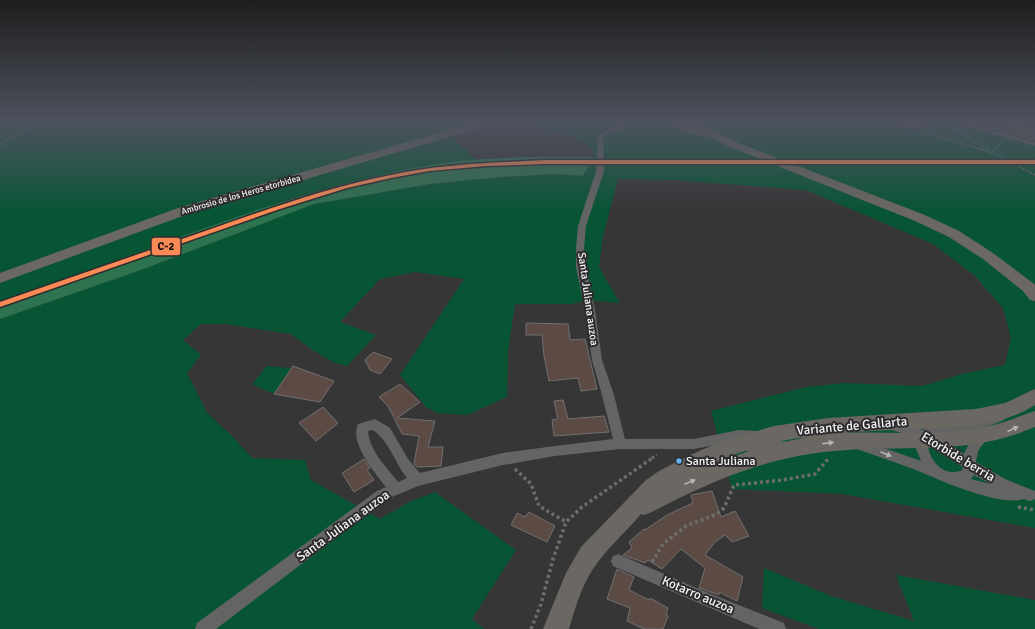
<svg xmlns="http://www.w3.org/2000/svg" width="1035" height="629" viewBox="0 0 1035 629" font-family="Signika,sans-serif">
<rect width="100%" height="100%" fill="#373637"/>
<g fill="#085536">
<path d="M0,123H462L486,127L451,137L477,160C412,166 349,181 287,200L53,283L0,301Z"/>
<path d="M544,123H892L919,131L932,123H953L1035,145V528L842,494L732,489L711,411L806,387L843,383L922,386L966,373L1005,365L1011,338L1003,308L974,275L933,244L806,190L674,180L618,179L603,236L599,267L620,303L588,300L572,304H515L508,352L507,397L467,415L437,413L426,407L400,375L464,279L415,272L380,279L340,322L376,335L347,366L335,363L311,349L291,334L225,324H201L183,340L201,355L187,373L207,413L231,435L252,458L305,460L311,480L380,519L409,502L435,492L516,550L472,619L484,629H0V319L141,270L314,204L430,184L501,177L557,174L583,176L594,157L593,148C567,131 559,130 528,128Z"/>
<polygon points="267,366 291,368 274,394 252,384"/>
<polygon points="764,568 831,596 914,621 896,575 1035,600 1035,629 819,629 762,608"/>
</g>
<path fill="#2d7350" d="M530,157H594L583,176L557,174L501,177L430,184L314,204L141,270L0,319V301C143,255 282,190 431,165C464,159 498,158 530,157Z"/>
<g fill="#5b4b44" stroke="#716f70">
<polygon points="982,123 1001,123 1035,134 1035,140 981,125"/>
<polygon points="526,323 568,324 570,340 585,339 597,389 581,391 578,378 549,381 544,356 542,335 526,335"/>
<polygon points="373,352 392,359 380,374 370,370 365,360"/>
<polygon points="293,366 334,381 320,402 274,394"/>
<polygon points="400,384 420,402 397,418 435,421 428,447 443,447 441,466 417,467 414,464 419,436 402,434 388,406 379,397"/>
<polygon points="563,400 568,419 604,416 609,432 554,436 552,420 558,419 554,401"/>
<polygon points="323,407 338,423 316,441 299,423"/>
<polygon points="364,459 370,468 367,470 374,480 354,492 342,473"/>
<polygon points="712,491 721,517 735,511 749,536 732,542 725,535 715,542 705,555 743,577 737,601 719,592 719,595 699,588 705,568 681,549 662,569 648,560 645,563 623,555 632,548 629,542 644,529 645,530 667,515 693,503 691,495"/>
<polygon points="529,512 555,526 547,542 511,525 517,513 525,517"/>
<polygon points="617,569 634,577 629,590 649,600 650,598 668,608 666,615 668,616 663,629 644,629 627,621 630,608 607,599"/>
</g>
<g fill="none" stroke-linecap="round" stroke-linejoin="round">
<g stroke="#6e6d6e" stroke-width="2" stroke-dasharray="1.5 1.5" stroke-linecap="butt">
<path d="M931,125C954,124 970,139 989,150"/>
<polyline points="922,131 996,154 1035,175"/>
<polyline points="0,144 38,123"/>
<polyline points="993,152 1001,142"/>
</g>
<polyline stroke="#6e6d6e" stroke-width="3" stroke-dasharray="2.5 2.5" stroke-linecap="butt" points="652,458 657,455"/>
<g stroke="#6e6d6e" stroke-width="3.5" stroke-dasharray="3 3" stroke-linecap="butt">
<polyline points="515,469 531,484 539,506 566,522"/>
<polyline points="1018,507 1035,510"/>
<polyline points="652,562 663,544 686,526 717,514 724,508 734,485 783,480 815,474 829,458"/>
<polyline points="531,629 541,604 553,559 566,522 582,507 654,457"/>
</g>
<g fill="#656465" fill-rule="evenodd">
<path d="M622,123H630L623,128L604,136L603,138L604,171L586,226L584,248L586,267L595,310L602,360L614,395L625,439H694L739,430L759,431L761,435L759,439L739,440L694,449H620L555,456L503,465L418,486L387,499L216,629H195L197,623L377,491L386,487C375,473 349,443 358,424L375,419L390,428L408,459L420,473L503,453L555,446L613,439L602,395L592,360L585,310L576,267V248L578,226L596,171L598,135ZM373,430C389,441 395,463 407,478L398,482C386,466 370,452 368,431Z"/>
<path d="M895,123H926C917,130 904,129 895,123Z"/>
<polygon points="957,123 968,123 1035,142 1035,146"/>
<polygon points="1002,123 1014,123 1035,129 1035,133"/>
<path d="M1000,412L1004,414L1006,417L1004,420C982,430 959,432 935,434L934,435L964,454C968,445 975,428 987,432L989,436L978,451L976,462L1005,479L1035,491V499L1030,501L1023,499C1004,506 953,486 935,478C910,467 882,458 857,449L855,445L857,441L861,440L921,461L916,449L917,438L892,430L890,426L892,422L896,421L923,430L928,425L932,424L975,420ZM928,445L963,467L962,470C945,478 929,461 928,445ZM974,475L990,484L971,479Z"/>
<path d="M771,440L787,442L789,446L787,450C782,452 752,453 747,451L745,447L747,443Z"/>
<polygon points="618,554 701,590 784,623 786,629 759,629 613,566 611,561 613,556"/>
</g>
<g fill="#6b6762" fill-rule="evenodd">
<polygon points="473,123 490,123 489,125 188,214 0,283 0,273 178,208"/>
<polygon points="666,123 685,125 684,123 698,123 736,142 925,215 959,231 993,253 1033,283 1035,285 1035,301 1030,300 1023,291 983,259 949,237 915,221 728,146 703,134 698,136 694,135 667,125"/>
<path d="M1035,389V405C1001,427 956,427 916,429C891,430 865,431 840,433C889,431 940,437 989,426C1005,423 1019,416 1035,411V427C965,457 906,444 835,451C769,456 709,482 652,512L644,515L641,514C625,533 606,549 593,569C581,587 575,609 569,629H543L566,573L581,547L646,480L659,471L688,456L722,441L774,426L828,418L976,409L1005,403ZM807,437L761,447L713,463C743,450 774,441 807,437Z"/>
</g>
<g stroke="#2d2b2d" stroke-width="3">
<path id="rail-1" d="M544,160H1035V164H544L486,166L429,171L391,178L347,188L280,209L0,307V302C69,278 139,254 208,230C269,209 328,187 391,175C441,164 493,163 544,160Z"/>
</g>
<use href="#rail-1" fill="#f98a56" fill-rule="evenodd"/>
</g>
<defs><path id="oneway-solid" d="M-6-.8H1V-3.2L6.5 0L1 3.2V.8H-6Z"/></defs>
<g fill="#b6b4b3">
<use href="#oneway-solid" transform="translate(1013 429) rotate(-24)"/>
<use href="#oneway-solid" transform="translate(828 443) rotate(-7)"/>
<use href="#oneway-solid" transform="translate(690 482) rotate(-23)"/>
</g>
<use fill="#b4b3b4" href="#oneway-solid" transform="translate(886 454) rotate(23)"/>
<linearGradient id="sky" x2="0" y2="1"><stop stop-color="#1e1e1e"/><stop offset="0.58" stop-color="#4d525e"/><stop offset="1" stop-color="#4d525e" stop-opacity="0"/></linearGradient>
<rect width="1035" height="211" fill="url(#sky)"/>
<circle fill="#66b1f2" stroke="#2d2b2d" stroke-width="1.5" cx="679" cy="461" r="3.5"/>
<g text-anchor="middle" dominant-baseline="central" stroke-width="4" stroke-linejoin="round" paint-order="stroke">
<g font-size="9" fill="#f4f3f5" stroke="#2d2b2d">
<text transform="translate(241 195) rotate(-16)">Ambrosio de los Heros etorbidea</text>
</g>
<g font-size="11" fill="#f4f3f5" stroke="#2d2b2d">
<text transform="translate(588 299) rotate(82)">Santa Juliana auzoa</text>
</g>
<g font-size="12" fill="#f4f3f5" stroke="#2d2b2d" text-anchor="start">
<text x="686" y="461">Santa Juliana</text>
</g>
<g font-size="13" fill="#f4f3f5" stroke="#2d2b2d">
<text transform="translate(852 426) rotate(-5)">Variante de Gallarta</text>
<text transform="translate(958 457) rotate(31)">Etorbide berria</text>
<text transform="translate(343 526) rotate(-36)">Santa Juliana auzoa</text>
<text transform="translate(698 595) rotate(23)">Kotarro auzoa</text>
</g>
</g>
<rect stroke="#2d2b2d" stroke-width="1.5" x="151" y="237" width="30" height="19" rx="4" fill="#f98a56"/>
<g font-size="11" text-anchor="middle" font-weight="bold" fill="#111">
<text x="166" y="250">C-2</text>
</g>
</svg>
